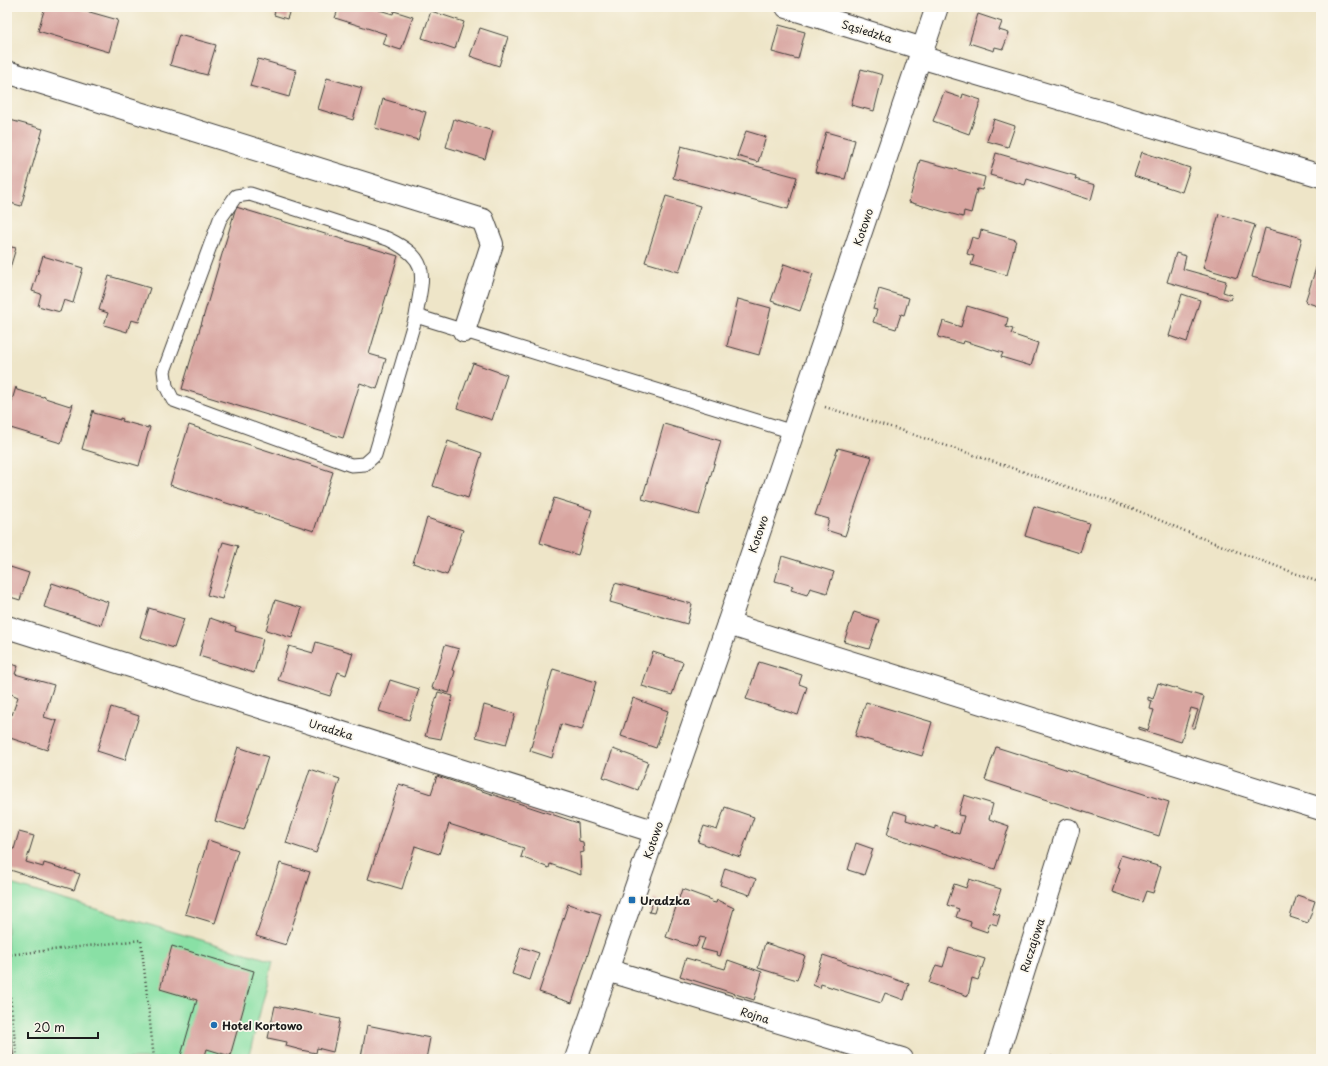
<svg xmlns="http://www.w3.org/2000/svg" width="1328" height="1066" viewBox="0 0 1328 1066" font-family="'Playpen Sans',sans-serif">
<rect width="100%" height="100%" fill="#fbf7ec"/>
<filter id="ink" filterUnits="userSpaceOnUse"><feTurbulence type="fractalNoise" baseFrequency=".025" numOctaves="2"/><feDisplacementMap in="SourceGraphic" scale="8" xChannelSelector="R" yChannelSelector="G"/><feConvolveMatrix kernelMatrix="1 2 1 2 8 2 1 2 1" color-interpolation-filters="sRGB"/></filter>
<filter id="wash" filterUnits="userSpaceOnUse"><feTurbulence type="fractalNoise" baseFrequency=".012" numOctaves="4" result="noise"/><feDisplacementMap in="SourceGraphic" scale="16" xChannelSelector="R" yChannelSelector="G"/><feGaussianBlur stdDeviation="0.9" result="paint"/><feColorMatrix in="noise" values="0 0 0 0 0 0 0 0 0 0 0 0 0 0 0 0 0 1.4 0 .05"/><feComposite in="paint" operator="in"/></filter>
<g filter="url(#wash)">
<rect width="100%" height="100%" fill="#eee5c8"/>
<polygon fill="#89e0a5" stroke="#527e60" points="7,883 273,961 248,1059 7,1059"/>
<g id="blocks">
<g fill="#d8a5a0">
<polygon points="45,7 72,7 118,20 109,52 38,31"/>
<polygon points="276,7 303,7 301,13 290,10 287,19 274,15"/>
<polygon points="339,7 380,7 379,10 393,14 394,11 413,17 401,50 382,44 386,34 335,18"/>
<polygon points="431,11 464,22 455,49 422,38"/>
<polygon points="978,14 1002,22 999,30 1009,33 1003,49 995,47 994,51 969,43"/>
<polygon points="779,25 805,32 798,59 772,52"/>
<polygon points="480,28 508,37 499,66 470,56"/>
<polygon points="179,35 216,45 207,75 170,65"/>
<polygon points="258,59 296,70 289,97 250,86"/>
<polygon points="861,69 883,75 874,111 851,105"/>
<polygon points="327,78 362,88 353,120 318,109"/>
<polygon points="944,92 962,98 963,94 981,100 969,134 933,121"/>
<polygon points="383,99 426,112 418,140 375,128"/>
<polygon points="454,119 493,131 485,159 446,147"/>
<polygon points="994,119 1015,126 1008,147 987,141"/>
<polygon points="10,120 43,129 21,206 7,202 7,128"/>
<polygon points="746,131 766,137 758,162 737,156"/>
<polygon points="826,132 855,140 845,179 815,172"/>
<polygon points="681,146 797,177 788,209 673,178"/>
<polygon points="1142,152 1190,168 1182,192 1134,176"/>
<polygon points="996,153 1076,176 1075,179 1095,185 1091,200 1027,179 1025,185 990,175"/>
<polygon points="920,160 985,177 982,190 977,189 971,213 964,211 963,217 909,202"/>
<polygon points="666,196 700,206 679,272 645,262"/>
<polygon points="236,207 398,256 369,354 386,359 377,389 360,383 343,438 182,389"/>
<polygon points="1219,214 1255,225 1237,278 1203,268"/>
<polygon points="1265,228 1302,238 1289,287 1252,277"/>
<polygon points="981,230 1016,240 1007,275 971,265 974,256 967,254 972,237 979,239"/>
<polygon points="7,246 16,248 7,278"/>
<polygon points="1176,253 1186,256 1183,269 1226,281 1223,292 1232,295 1230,300 1167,282"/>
<polygon points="43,256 83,268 73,303 64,300 60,312 38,306 41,294 32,291"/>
<polygon points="784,264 813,274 800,311 771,301"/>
<polygon points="1317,265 1321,266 1321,307 1305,302"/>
<polygon points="109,276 150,288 139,322 131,320 127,332 104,325 108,313 99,310"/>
<polygon points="879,289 909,298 904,315 901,314 896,329 873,322 877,310 873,309"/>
<polygon points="1182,294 1200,300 1187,342 1169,336"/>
<polygon points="738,299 771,308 759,355 727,346"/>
<polygon points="967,306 1008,318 1006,327 1013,329 1011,334 1038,343 1031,366 1001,357 1003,353 964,341 963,344 938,337 943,321 961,327"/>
<polygon points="473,363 507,375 492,420 457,408"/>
<polygon points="16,387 17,390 43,397 44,396 45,398 70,406 73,404 61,443 7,427 7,417"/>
<polygon points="93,410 94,413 120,420 120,418 123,419 122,421 148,428 148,426 150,427 139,466 82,449"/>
<polygon points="664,424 721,441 699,515 642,499"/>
<polygon points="189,425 333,472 314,531 170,485"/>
<polygon points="448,441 482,453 468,498 433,486"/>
<polygon points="838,448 872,457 845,536 826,530 829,519 815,515"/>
<polygon points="554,498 592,510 578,555 540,543"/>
<polygon points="1034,506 1089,523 1080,553 1025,536"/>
<polygon points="427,518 463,530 447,575 413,563"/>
<polygon points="223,542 238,546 222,599 207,595"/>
<polygon points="782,556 834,572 827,593 810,588 807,595 791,590 793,586 775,581"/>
<polygon points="7,566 29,573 20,600 7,596"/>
<polygon points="52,583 108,602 101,625 44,607"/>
<polygon points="615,583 692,604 687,624 610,602"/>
<polygon points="275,600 302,608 292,638 266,630"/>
<polygon points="149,608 184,619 174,648 140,637"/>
<polygon points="854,612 879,620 869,649 844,642"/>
<polygon points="210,618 236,627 235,631 263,639 254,673 199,656"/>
<polygon points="316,642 353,653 346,675 338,672 330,696 278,680 289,646 313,653"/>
<polygon points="445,645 459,649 452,670 455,671 449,693 432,688"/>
<polygon points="653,652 683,662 672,695 642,686"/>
<polygon points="759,662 802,675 799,684 807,687 798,715 746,699"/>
<polygon points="7,663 18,666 15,674 54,685 44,717 57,721 47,750 7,737 7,723 10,715 12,715 18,697 9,693 7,697"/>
<polygon points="553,669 596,682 582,730 561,724 552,758 530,751"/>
<polygon points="390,680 419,689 409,720 379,711"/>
<polygon points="1158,683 1204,697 1195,728 1192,728 1198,710 1191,708 1181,742 1139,729 1139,727 1148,730 1154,710 1150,709 1152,701 1148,700 1148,697 1153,699"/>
<polygon points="438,692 453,696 441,739 425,736"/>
<polygon points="633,698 668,711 656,748 621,736"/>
<polygon points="866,702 932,722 922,756 855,736"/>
<polygon points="484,705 515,714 506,745 476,737"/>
<polygon points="111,707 139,716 125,760 97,751"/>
<polygon points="238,747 268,757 244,830 215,821"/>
<polygon points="996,747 1169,802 1159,836 985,780"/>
<polygon points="613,749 648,762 638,790 603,777"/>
<polygon points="310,769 340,779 316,853 286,843"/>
<polygon points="437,776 578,823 579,841 583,842 584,852 580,853 581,875 550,864 549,868 521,857 524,848 449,824 439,854 415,846 402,889 368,879 399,784 431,794"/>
<polygon points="964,795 993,804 989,819 1009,826 995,869 887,835 894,811 907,815 906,820 935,829 935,826 959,834 964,816 958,815"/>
<polygon points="725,807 754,817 740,857 698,842 704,826 717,830"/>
<polygon points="19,832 34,836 26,862 43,867 44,863 80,874 74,890 7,869 7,848 14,849"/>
<polygon points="208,840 238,850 215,923 185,914"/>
<polygon points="856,843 873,849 864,875 848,870"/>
<polygon points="1121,855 1161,867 1153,893 1146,891 1142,902 1112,892 1120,868 1117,867"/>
<polygon points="280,863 310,872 286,945 256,936"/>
<polygon points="725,868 756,879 750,895 720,885"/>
<polygon points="969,879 1001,889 993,913 1000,915 997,925 990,923 987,932 970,926 971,922 956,917 959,909 947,905 954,884 966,888"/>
<polygon points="682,889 712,900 711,902 716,903 717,900 734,908 720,956 716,955 717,953 701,949 705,938 700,937 696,947 666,937"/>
<polygon points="1297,895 1315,901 1308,923 1290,917"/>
<polygon points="654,899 658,900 654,913 649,912"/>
<polygon points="568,904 601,914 572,1003 539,992"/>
<polygon points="765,943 805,956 797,980 758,968"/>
<polygon points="172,946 254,971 230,1056 207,1049 204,1059 180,1059 197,1000 160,989"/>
<polygon points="521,947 539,953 530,980 512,974"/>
<polygon points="949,948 985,959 978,980 972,978 968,996 929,983 936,965 943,967"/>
<polygon points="823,955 909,984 904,1000 885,993 881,1003 821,984 820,988 813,985"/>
<polygon points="686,958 725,969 728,960 762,972 754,1000 680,976"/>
<polygon points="275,1006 340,1019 333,1052 317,1048 316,1053 301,1050 286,1046 287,1042 268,1038"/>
<polygon points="7,1009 9,1020 7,1020"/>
<polygon points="7,1021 9,1021 14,1059 7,1059"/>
<polygon points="367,1025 430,1038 426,1059 369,1059 361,1057"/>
<polygon points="1051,1056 1059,1059 1050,1059"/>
</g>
</g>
</g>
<g filter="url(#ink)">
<use href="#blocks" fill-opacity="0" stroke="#3c3a36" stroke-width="1"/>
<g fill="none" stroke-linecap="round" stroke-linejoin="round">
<g stroke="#3c3a36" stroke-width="15">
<path id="service" d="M416,316C423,274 431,260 388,239L250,194L236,196L220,219L164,371L166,386L173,400L351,465L365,464L375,455L416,316L793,432"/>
</g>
<g stroke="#3c3a36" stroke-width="24">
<g id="minor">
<polyline points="787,7 923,49"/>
<polyline points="920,57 1321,176"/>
<polyline points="7,72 483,220 492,244 464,331"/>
<polyline points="728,624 1321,809"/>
<polyline points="7,627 656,832"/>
<polyline points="607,970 902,1059"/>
<polyline points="996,1059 1068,830"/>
</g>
</g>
<g stroke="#3c3a36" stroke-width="24">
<polyline id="tertiary" points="576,1059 728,624 937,7"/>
</g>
<g stroke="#3c3a36" stroke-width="2.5" stroke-dasharray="1 3" stroke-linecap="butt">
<polyline points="825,407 897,429 1136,510 1199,537 1321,583"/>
<polyline points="7,955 141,940 154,1059"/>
<polyline points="7,969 17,1059"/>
</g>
<use href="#service" stroke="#fff" stroke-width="13"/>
<use href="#minor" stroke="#fff" stroke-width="22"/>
<use href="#tertiary" stroke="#fff" stroke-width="22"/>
</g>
</g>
<g fill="#1f6fb2" stroke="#fbf7ec" stroke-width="1.5">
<rect x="628" y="896" width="8" height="8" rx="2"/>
<circle cx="214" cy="1025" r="4"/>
</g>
<g text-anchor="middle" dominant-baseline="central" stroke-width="3.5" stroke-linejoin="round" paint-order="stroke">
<g font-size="11" fill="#1c1c1c" stroke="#fbf7ec">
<text transform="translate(867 31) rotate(17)">Sąsiedzka</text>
<text transform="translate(863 227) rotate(-71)">Kotowo</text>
<text transform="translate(758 534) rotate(-71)">Kotowo</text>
<text transform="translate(331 729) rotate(17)">Uradzka</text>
<text transform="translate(653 840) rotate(-71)">Kotowo</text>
<text transform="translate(1032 945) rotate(-72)">Ruczajowa</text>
<text transform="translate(755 1015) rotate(17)">Rojna</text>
</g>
<g font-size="11" font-weight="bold" fill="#1c1c1c" stroke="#fbf7ec" text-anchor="start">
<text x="640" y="900">Uradzka</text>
<text x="222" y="1025">Hotel Kortowo</text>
</g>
</g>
<rect width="1328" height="1066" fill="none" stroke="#fbf7ec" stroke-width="24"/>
<path d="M28 1032v6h70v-6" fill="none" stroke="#1c1c1c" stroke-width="2"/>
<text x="34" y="1032" font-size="12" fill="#1c1c1c" stroke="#fbf7ec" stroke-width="3" paint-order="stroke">20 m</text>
</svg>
